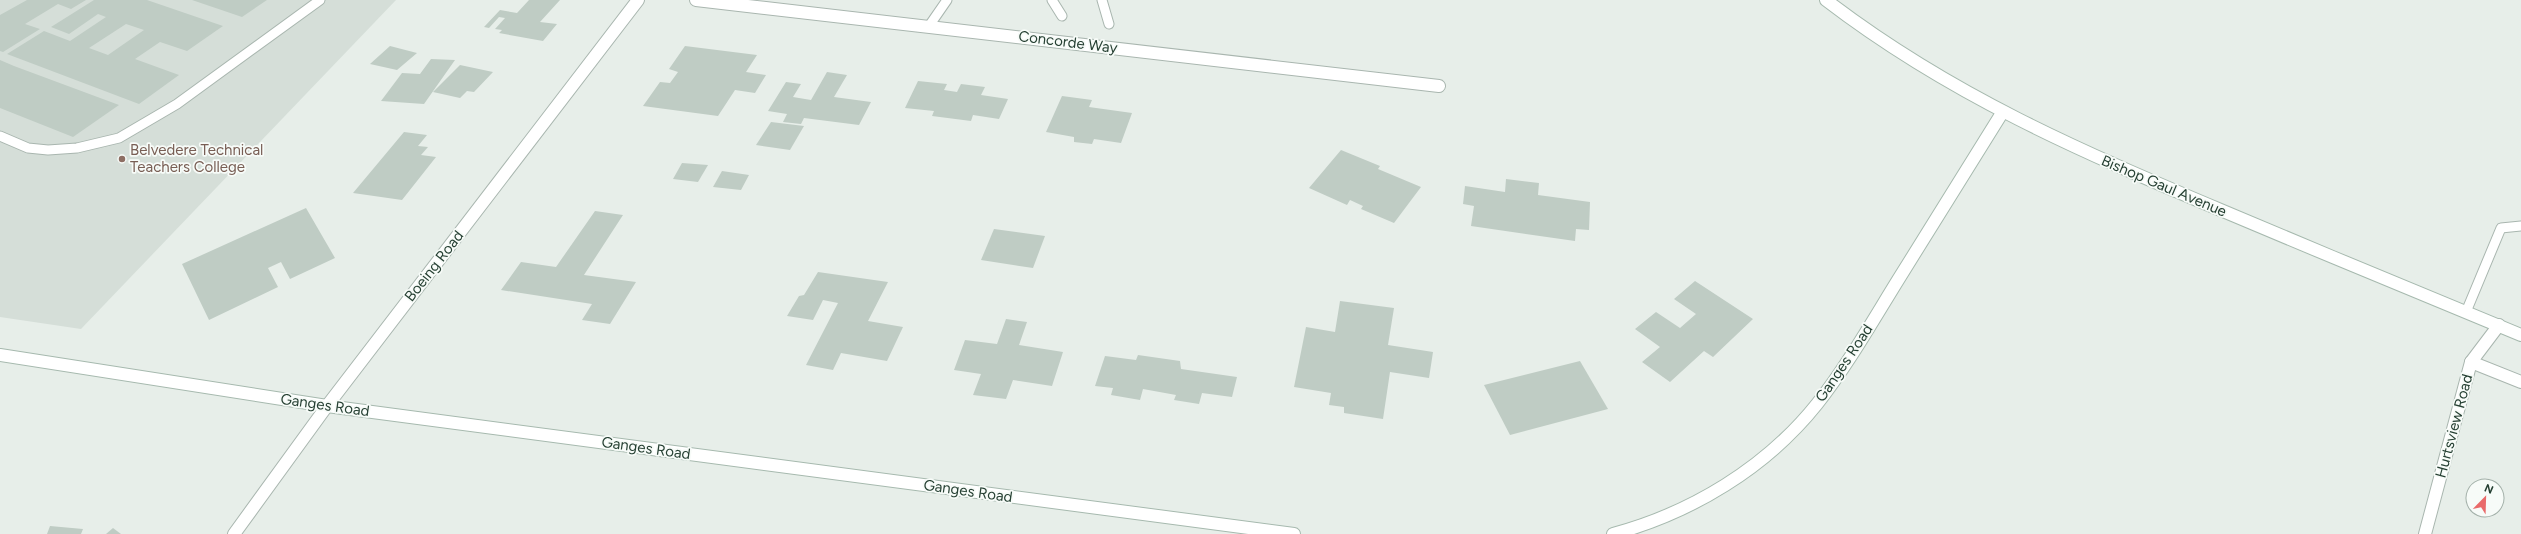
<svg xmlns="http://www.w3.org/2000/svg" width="2521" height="534" viewBox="0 0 2521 534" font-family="Figtree,sans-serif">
<rect width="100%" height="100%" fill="#e7eee9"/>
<polygon fill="#d5ded8" points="0,0 396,0 81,329 0,317"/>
<g fill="#bfccc4" fill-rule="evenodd">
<polygon points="27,0 86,0 71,9 58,4 25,24 40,29 3,52 0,51 0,15"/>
<path d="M94,0H147L223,26L187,51L160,42L135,59L179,75L139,104L7,54L44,31L70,41L106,17L98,14L69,34L51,27ZM126,24L144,30L108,55L89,48Z"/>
<polygon points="192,0 267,0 242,17"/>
<polygon points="529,0 560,0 540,22 557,24 543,41 499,33 502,30 495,29 505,18 499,17 489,28 484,27 500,10 517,13"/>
<polygon points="390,46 417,53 397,70 370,64"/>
<polygon points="685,46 757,55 746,72 766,75 755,93 735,90 718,116 643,106 660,82 670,83 678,72 669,69"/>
<polygon points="431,59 455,60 424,104 381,101 402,73 420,74"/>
<polygon points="0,60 14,66 119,105 73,137 0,108"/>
<polygon points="460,65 493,72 474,92 467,91 460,98 433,92"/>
<polygon points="827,72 847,75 834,97 871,102 859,125 804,118 801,124 783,122 787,114 768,111 786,82 801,84 793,97 811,100"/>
<polygon points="918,81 947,84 944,90 957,92 961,84 985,87 981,95 1008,99 999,119 973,115 971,121 932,116 934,111 905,108"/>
<polygon points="1062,96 1092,100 1089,107 1132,113 1121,143 1094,139 1092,144 1074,142 1074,137 1046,132"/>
<polygon points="771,122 804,126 790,150 756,145"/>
<polygon points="404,132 427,135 418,146 428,147 421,155 436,157 402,200 353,193"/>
<polygon points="1341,150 1380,166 1378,169 1421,187 1394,223 1361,209 1363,206 1350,200 1347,205 1309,188"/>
<polygon points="682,163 708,165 698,182 673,179"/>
<polygon points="722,171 749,175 741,190 713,187"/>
<polygon points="1506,179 1539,183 1538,195 1590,202 1589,230 1576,229 1575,241 1471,226 1474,206 1463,204 1465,186 1505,192"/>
<polygon points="306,208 335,258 290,279 281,262 268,268 278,287 209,320 182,264"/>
<polygon points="595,211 623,215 584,275 636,282 610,324 582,320 592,304 501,290 521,262 556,267"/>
<polygon points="994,229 1045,236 1033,268 981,260"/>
<polygon points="818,272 888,282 868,321 903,327 887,361 841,353 833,370 806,365 838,303 823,300 813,320 787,316 799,296 804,295"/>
<polygon points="1695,281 1753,319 1713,357 1704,351 1670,382 1642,362 1660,347 1635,329 1656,312 1680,328 1696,314 1674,299"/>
<polygon points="1340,301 1394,308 1388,345 1433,352 1429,378 1390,372 1383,419 1344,413 1344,407 1329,405 1331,393 1294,387 1306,327 1335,332"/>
<polygon points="1006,319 1027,322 1019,345 1063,352 1052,386 1013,380 1006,399 973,395 981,374 954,370 965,340 997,344"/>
<polygon points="1138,355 1180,361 1181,369 1237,377 1232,397 1202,393 1199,404 1174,400 1176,395 1143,389 1140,400 1111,395 1113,388 1095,386 1105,356 1136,360"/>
<polygon points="1580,361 1608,409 1510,435 1484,385"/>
<polygon points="50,526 83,529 81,534 47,534"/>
<polygon points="113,528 121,534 106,534"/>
</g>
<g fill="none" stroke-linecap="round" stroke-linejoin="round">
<g stroke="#a9b6af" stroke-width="11">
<g id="lane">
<polyline points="1052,0 1062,16"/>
<polyline points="1102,0 1109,24"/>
<polyline points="929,26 947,0"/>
<polyline points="0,136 28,148 48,150 77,148 119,138 177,104 320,0"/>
<polyline points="2466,312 2501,228 2521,226"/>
</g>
</g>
<g stroke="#a9b6af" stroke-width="14">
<g id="street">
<polyline points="696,0 1439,86"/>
<polyline points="2471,362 2521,382"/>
<polyline points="234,534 327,406 638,0"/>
<polyline points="2425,534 2471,362 2499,325"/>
</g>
</g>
<g stroke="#a6b9ae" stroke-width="14">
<g id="secondary">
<path d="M1826,0C1950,95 2080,151 2223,211C2322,253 2422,294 2521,335"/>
<polyline points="0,355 327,406 1294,534"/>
<path d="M1613,534C1691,513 1766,468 1817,404C1847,366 1872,322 1898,280C1933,224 1967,169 2002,113"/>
</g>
</g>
<use href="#lane" stroke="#fff" stroke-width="9"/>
<use href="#street" stroke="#fff" stroke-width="12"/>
<use href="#secondary" stroke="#fff" stroke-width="12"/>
</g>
<circle fill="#8d6e63" stroke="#f7fbf8" stroke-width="1.5" cx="122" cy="159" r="4"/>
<g text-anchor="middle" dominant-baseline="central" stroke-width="3.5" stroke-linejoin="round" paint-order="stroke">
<g font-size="15" fill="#264033" stroke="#f7fbf8">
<text transform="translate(1068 42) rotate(7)">Concorde Way</text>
<text transform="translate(2164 186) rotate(23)">Bishop Gaul Avenue</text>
<text transform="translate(434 266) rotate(-52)">Boeing Road</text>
<text transform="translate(1844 363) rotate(-56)">Ganges Road</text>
<text transform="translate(325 405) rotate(8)">Ganges Road</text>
<text transform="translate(2454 426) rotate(-75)">Hurtsview Road</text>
<text transform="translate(646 448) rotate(8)">Ganges Road</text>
<text transform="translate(968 491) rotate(8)">Ganges Road</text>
</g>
<g font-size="15" fill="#785e54" stroke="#f7fbf8" text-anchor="start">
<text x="130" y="150">Belvedere Technical<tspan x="130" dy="17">Teachers College</tspan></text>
</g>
</g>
<g transform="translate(2485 498) rotate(23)"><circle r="19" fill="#f7fbf8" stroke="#a3b0a9"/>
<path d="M0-3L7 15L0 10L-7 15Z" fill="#e96a6a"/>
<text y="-6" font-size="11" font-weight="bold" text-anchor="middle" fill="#264033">N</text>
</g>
</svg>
